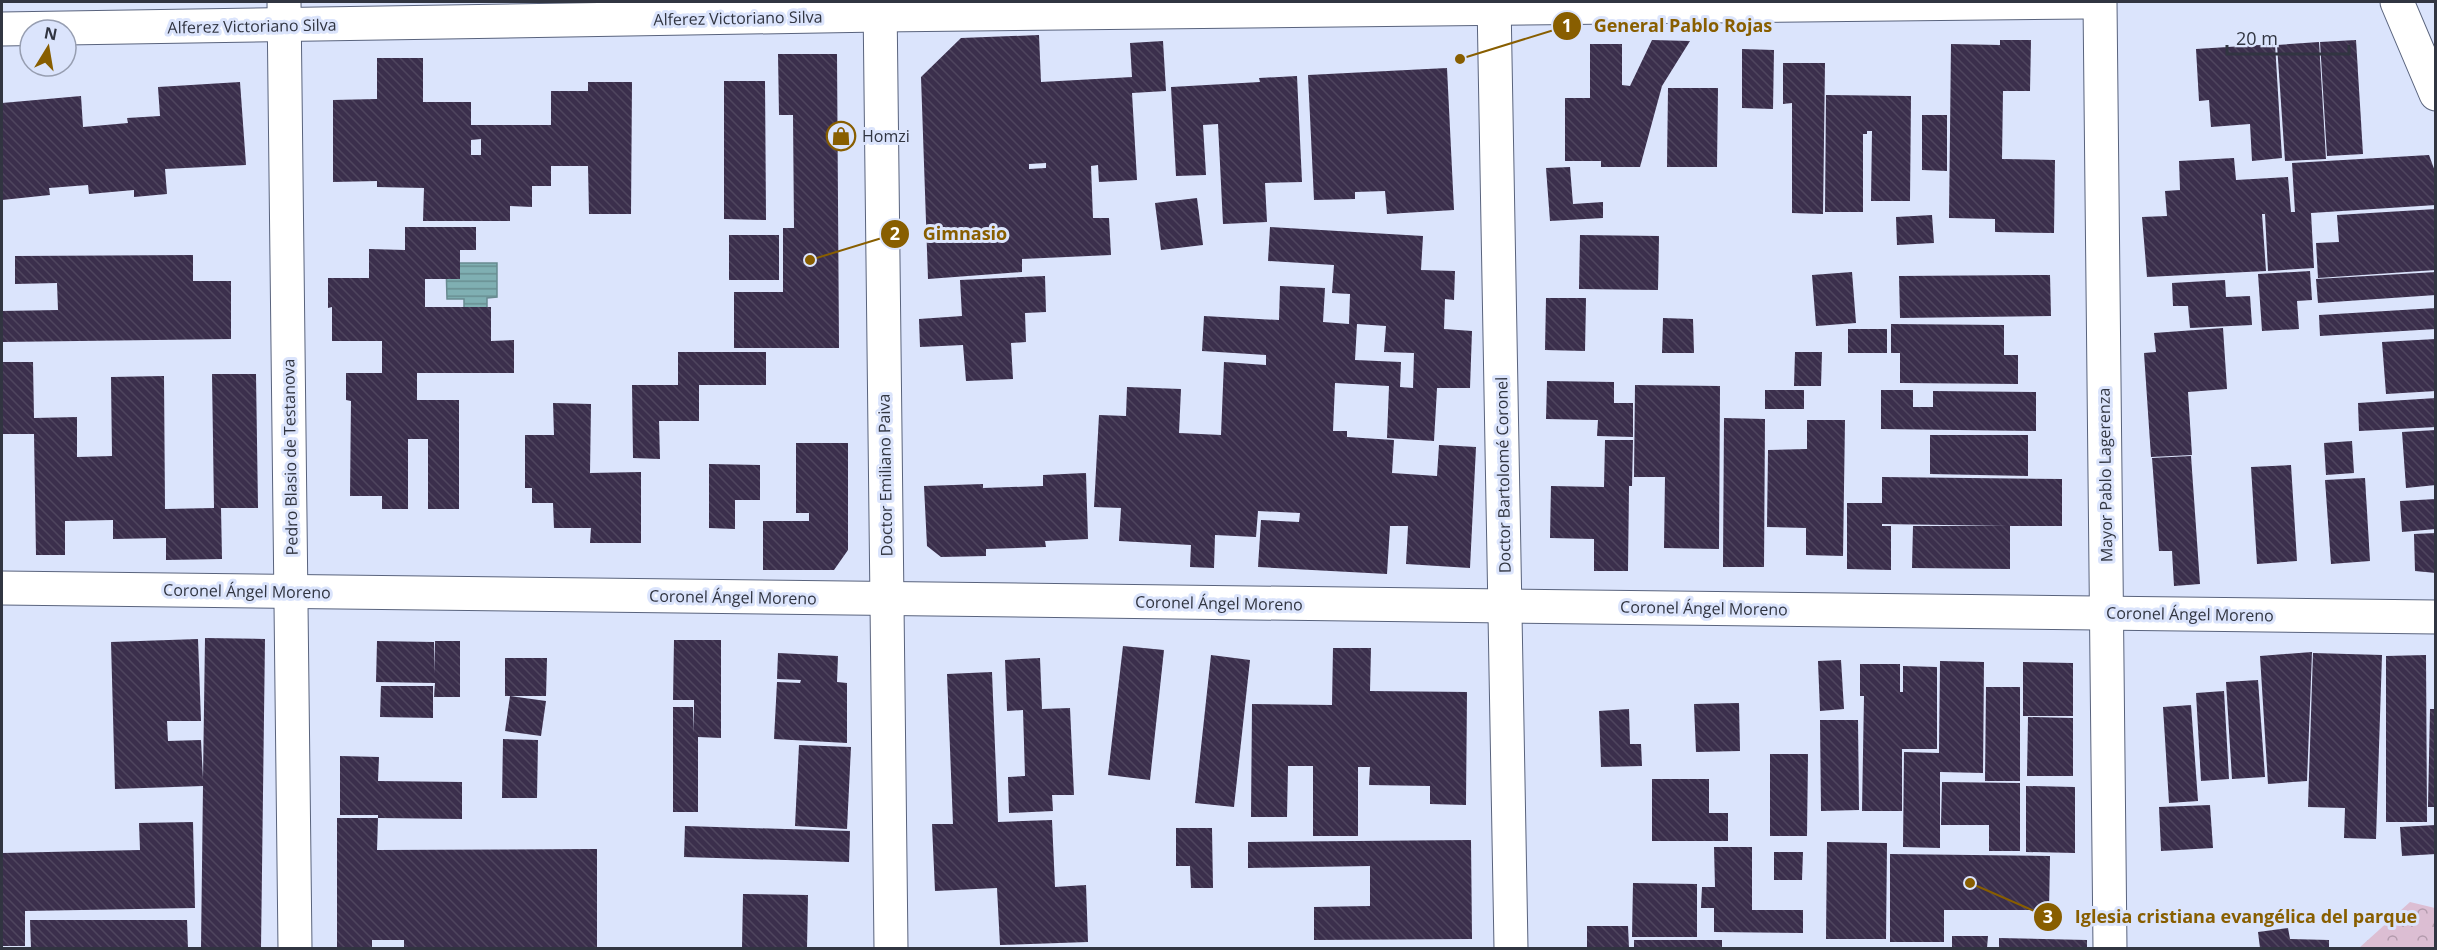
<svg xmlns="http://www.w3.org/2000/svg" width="2437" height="950" viewBox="0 0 2437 950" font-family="'Open Sans',sans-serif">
<defs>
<pattern id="forest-crowns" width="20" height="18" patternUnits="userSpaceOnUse" patternTransform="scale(1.5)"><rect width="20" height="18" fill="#dcbed3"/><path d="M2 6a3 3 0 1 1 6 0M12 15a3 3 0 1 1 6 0" fill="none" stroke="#b39bad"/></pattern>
<pattern id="water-rules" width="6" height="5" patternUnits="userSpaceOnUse" patternTransform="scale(1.5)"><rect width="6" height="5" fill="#7fafb2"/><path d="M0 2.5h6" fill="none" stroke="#698f92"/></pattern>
<pattern id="building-back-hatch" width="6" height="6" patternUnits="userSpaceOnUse" patternTransform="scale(1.5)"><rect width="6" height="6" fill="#3b2f4c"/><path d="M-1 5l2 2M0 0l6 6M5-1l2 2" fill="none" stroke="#4f455e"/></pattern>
</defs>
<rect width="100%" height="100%" fill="#dbe4fc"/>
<polygon fill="url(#forest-crowns)" points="2410,902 2435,908 2435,948 2359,948"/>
<polygon fill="url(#water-rules)" stroke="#688a90" stroke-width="1.5" points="446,263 497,263 497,297 487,298 487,313 464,314 464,299 447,299"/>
<g fill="url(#building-back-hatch)" fill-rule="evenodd">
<path d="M1039,35L1041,82L1132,77L1130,43L1163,41L1166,91L1132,93L1137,180L1099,182L1098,165L1091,166L1093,218H1109L1111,255L1022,259V272L928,279L921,77L961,38ZM1046,163V168L1029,169V164Z"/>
<polygon points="1652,40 1690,41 1662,86 1640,167 1601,167 1601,161 1565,161 1565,98 1590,98 1590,44 1622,44 1622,85 1630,86"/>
<polygon points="2000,40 2031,40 2030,91 2003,91 2002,159 2055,160 2054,233 1995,232 1995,219 1949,218 1951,44 2000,45"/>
<polygon points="2356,40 2363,154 2327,156 2320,42"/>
<polygon points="2319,42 2326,159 2285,161 2277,45"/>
<polygon points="2275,44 2282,158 2252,161 2250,124 2211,127 2209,100 2199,101 2196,49"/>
<polygon points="1742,49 1774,50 1773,109 1742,108"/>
<polygon points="778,54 837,54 839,348 734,348 734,292 783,292 783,228 794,228 793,115 779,115"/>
<path d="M377,58H423V102H471V125H551V91H588V82H632L631,214H589L588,166H551V186H532V207L510,206V221H423L424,188L377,187V181L333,182V100L377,99ZM481,139V155H471V140Z"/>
<polygon points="1783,63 1825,63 1823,214 1792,213 1792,103 1783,104"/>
<polygon points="1447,68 1454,210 1387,214 1385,191 1355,192 1355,199 1314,200 1308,75"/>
<polygon points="1297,76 1302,182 1265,183 1267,222 1223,224 1218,124 1203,125 1206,175 1176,176 1171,87 1260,82 1259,78"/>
<polygon points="724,81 765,81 766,220 724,219"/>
<polygon points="240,82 246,165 165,169 167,194 134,197 134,190 89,194 88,185 49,188 50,195 2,200 2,103 81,96 83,127 128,123 127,118 160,116 158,87"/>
<polygon points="1668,88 1718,88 1717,167 1667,167"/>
<polygon points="1826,95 1911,96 1910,201 1871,201 1872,131 1867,131 1867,134 1863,134 1863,212 1825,212"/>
<polygon points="1922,115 1947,115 1947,171 1922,170"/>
<polygon points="2429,155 2436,174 2436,205 2311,213 2314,268 2268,271 2265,214 2262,214 2266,271 2147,277 2142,217 2167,216 2165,191 2180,190 2179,161 2234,158 2236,180 2288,177 2291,212 2295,212 2292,163"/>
<polygon points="1570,167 1573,204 1603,202 1603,218 1550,221 1546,168"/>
<polygon points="1197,198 1203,245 1161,250 1155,203"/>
<polygon points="2436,209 2436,270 2318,278 2316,243 2339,242 2337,215"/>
<polygon points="1932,215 1934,243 1897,245 1896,217"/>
<polygon points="405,227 476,227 476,250 460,250 460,279 425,279 425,307 491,307 491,341 514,340 514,373 417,373 417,400 459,400 459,509 428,509 428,439 408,439 408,509 382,509 382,496 350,496 351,401 346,400 346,373 382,373 382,341 332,341 332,307 328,308 328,278 369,278 369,249 405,250"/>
<path d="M1270,227L1423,236L1421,270L1455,271L1454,300L1445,299L1444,329L1472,331L1470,388H1437L1434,441L1387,438L1389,386L1335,383L1333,431H1347V437L1394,440L1392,473L1437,476L1439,445L1476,447L1470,568L1406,564L1408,526H1390L1387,574L1258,567L1261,520L1299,522L1300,513L1258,511L1256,537L1215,535L1214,568L1190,567L1191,545L1119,541L1121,508L1094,507L1099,415L1126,416L1127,387L1181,389L1179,433L1221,435L1224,362L1266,365V355L1202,351L1204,316L1279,320L1280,286L1325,288L1323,322L1349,324L1350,294L1332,293L1334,265L1268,261ZM1357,324L1386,326L1384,352L1414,353L1413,388L1400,387L1401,362L1355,360Z"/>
<rect x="729" y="235" width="50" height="45"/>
<polygon points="1580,235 1659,236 1658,290 1579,289"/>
<polygon points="193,255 193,281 231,281 231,339 2,342 2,311 58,310 57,283 15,284 15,256"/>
<polygon points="2310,271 2312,300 2297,301 2299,329 2262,331 2258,274"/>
<polygon points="1852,272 1856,323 1816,326 1812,275"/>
<polygon points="2436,272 2436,295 2318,303 2316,279"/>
<polygon points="2050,275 2051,316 1900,318 1899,276"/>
<polygon points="1045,276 1046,312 1025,313 1026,342 1011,343 1013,379 966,381 963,345 920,347 919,319 962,316 960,280"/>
<polygon points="2225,280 2226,297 2250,296 2252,325 2190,328 2188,306 2173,306 2172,283"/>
<polygon points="1546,298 1586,298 1585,351 1545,350"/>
<polygon points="2436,308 2436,329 2320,336 2319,315"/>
<polygon points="1663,318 1693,319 1694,353 1662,353"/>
<polygon points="1891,324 2004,325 2004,355 2018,355 2018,384 1900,383 1900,353 1891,353"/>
<polygon points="2223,328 2227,389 2188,392 2192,455 2151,457 2144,353 2156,352 2154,333"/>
<rect x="1848" y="329" width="39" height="24"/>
<polygon points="2436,339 2436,391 2386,394 2382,342"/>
<polygon points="678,352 766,352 766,385 699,385 699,421 659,421 660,459 633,458 632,385 678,385"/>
<polygon points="1795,352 1822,352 1821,386 1794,386"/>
<polygon points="2,362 33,362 34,418 77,417 77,457 112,456 111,377 164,376 165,509 214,508 212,374 256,374 258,508 221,508 222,559 166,560 166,538 113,539 113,520 65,521 65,555 36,555 34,434 2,434"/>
<polygon points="1547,381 1614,382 1614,403 1633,403 1633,437 1597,436 1598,420 1546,419"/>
<polygon points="1635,385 1720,386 1719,549 1664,548 1665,477 1634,477"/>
<rect x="1765" y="390" width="39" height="19"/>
<polygon points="1881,390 1913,390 1913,407 1933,407 1933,391 2036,392 2036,431 1881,429"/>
<polygon points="2436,398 2436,427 2359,431 2358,403"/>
<polygon points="553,403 591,404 590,473 641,472 641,543 590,543 591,528 554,528 553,503 532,503 532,488 525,488 525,435 554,435"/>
<polygon points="1724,418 1765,419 1764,567 1723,567"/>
<polygon points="1807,420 1845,420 1843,556 1806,555 1806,528 1767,527 1768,450 1807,449"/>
<polygon points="2436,430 2436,485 2406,488 2402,432"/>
<polygon points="1930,435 2028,435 2028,476 1930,474"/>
<polygon points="1605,440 1633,440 1632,486 1629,486 1628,571 1594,571 1594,539 1550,538 1551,486 1604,487"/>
<polygon points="2352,441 2354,473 2326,475 2324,443"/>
<polygon points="796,443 848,443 848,550 834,570 763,570 763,521 809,521 809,513 796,513"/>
<polygon points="2191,456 2200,584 2174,586 2172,551 2159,551 2152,458"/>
<polygon points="709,464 760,465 760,500 735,500 735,529 709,528"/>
<polygon points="2291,465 2297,561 2257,564 2251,467"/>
<polygon points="1086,473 1088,539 1045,541 1046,547 986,549 986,556 941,557 927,546 924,486 983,484 983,488 1043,486 1043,475"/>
<polygon points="1882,477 2062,479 2062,526 2010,526 2010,569 1912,568 1913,526 2007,526 1882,524 1882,526 1891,526 1891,570 1847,569 1847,503 1882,503"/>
<polygon points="2365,478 2370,561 2331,564 2325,480"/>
<polygon points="2436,499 2436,529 2402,532 2400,501"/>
<polygon points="2436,533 2436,573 2415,571 2414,534"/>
<polygon points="205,638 265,639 261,948 201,948 203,786 115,789 111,642 198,639 201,721 167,721 168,741 201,740 203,779"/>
<polygon points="674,640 721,640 721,738 698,737 698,812 673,812 673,707 693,707 694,733 694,700 673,700"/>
<polygon points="377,641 434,642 435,674 435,641 460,641 460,697 434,697 435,683 376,682"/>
<polygon points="1123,646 1164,650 1150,780 1108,775"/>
<polygon points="1333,648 1371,648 1370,691 1467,692 1466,805 1430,804 1430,786 1369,785 1370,767 1358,767 1358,836 1313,836 1313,766 1288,766 1287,817 1251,817 1252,704 1332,705"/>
<polygon points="2312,652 2307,781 2268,784 2260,656"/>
<polygon points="778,653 838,656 837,682 847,683 847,743 774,739 777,682 800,683 801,680 777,679"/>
<polygon points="2313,653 2382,655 2376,839 2344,838 2345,808 2308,807"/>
<polygon points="1211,655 1250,660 1234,807 1195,803"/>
<polygon points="2426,655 2427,822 2386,822 2386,656"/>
<polygon points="505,658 547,658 546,696 505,696"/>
<polygon points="1040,658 1042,709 1070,708 1074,795 1052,795 1053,811 1009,813 1008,777 1025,776 1023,710 1007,711 1005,660"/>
<polygon points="1841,660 1844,709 1820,711 1818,661"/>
<polygon points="1940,661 1984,662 1983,773 1940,772 1940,848 1903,847 1904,752 1939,753"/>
<polygon points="2023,662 2073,663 2073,716 2023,716"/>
<polygon points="1860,664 1900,664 1900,692 1903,692 1903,666 1937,667 1937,749 1902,749 1902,811 1862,811 1864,696 1860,696"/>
<polygon points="992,672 998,822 1052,820 1055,887 1086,885 1088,942 1000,945 997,888 935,891 932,824 953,824 947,674"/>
<polygon points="2258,680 2265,777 2232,779 2226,682"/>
<polygon points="381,686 433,686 433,718 380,717"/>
<polygon points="1986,687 2020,687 2020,781 1985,781"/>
<polygon points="2224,691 2229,779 2201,781 2196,693"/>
<polygon points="510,696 546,701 541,736 505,731"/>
<polygon points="1739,703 1740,751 1696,752 1694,704"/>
<polygon points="2191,705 2198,801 2169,803 2163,707"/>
<polygon points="1629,709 1630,744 1641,744 1642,766 1601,767 1599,711"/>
<polygon points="2430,709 2436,709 2436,807 2428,807"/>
<polygon points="2028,717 2073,718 2073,776 2027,776"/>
<polygon points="1820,720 1858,720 1859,810 1821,811"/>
<polygon points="503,739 538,740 537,798 502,798"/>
<polygon points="799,745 851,747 847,829 795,826"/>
<polygon points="1770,754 1808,754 1807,836 1770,836"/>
<polygon points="340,756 379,757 378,781 462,782 462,819 378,818 378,815 340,815"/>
<polygon points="1652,779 1709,779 1709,813 1728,813 1728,841 1652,841"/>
<polygon points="1942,782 2020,783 2020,851 1989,851 1989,825 1941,825"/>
<polygon points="2026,786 2075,787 2075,853 2026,852"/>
<polygon points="2210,805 2213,848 2161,851 2159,807"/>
<polygon points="337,818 378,818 377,850 597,849 597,948 404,948 404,940 372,940 372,948 337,948"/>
<polygon points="193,822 195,908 25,911 25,946 2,946 2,853 140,850 139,823"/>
<polygon points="2436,825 2436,854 2402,856 2400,827"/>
<polygon points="685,826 850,831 849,862 684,857"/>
<polygon points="1176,828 1212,828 1213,888 1191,888 1190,866 1176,866"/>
<polygon points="1471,840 1472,939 1314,940 1314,907 1370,906 1370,866 1248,868 1248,842"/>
<polygon points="1827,842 1887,843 1886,939 1826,939"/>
<polygon points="1714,847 1752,847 1752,910 1803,910 1803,933 1714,932 1714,908 1701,908 1702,887 1715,887"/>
<polygon points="1774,852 1803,852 1802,880 1774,880"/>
<polygon points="1890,854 2050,856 2049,910 1944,910 1944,942 1890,942"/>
<polygon points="1633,883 1697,884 1697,937 1632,937"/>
<polygon points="743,894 808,895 807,948 742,948"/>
<polygon points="30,920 187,920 188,948 31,948"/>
<polygon points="1587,926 1628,926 1629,948 1587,948"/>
<polygon points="2288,928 2290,939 2329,940 2329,948 2260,948 2258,932"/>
<polygon points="1952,936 1988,936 1987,948 1952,948"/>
<polygon points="1999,938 2087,940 2087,948 1999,948"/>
<rect x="1634" y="940" width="88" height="8"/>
</g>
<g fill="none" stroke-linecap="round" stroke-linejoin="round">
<g stroke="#59637d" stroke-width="35">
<g id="minor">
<polyline points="284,2 295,948"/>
<polyline points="880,2 891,948"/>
<polyline points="1494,2 1511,948"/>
<polyline points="2100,2 2110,948"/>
<polyline points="2397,2 2436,94"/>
<polyline points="2,29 880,15 2087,2"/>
<polyline points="2,588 2436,617"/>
</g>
</g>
<use href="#minor" stroke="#fff" stroke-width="33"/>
</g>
<defs>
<g id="shop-ring" transform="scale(1.5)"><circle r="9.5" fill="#dbe4fc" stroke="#885e00" stroke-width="1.5"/><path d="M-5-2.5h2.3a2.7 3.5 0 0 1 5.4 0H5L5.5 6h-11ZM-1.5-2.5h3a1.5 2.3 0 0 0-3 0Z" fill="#885e00"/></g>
</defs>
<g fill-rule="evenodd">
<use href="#shop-ring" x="841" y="136"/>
</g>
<g text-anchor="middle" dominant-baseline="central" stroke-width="6" stroke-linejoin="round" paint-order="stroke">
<g font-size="16" fill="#313541" stroke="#dbe4fc">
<text transform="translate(738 18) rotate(-1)">Alferez Victoriano Silva</text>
<text transform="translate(252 26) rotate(-1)">Alferez Victoriano Silva</text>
<text transform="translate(290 457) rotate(-91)">Pedro Blasio de Testanova</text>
<text transform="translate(885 475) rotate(-91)">Doctor Emiliano Paiva</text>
<text transform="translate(1503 475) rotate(-91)">Doctor Bartolomé Coronel</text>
<text transform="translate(2105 475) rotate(-91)">Mayor Pablo Lagerenza</text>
<text transform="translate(247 591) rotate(1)">Coronel Ángel Moreno</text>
<text transform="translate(733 597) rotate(1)">Coronel Ángel Moreno</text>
<text transform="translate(1219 603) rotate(1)">Coronel Ángel Moreno</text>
<text transform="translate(1704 608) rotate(1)">Coronel Ángel Moreno</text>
<text transform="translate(2190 614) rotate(1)">Coronel Ángel Moreno</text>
</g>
<g font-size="16" fill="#313541" stroke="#dbe4fc" text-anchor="start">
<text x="862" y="136">Homzi</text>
</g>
</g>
<path fill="none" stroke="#885e00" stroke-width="2" d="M1460 59L1567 26M810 260L895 234M1970 883L2048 917"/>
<g fill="#885e00" stroke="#dbe4fc" stroke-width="2">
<circle cx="1460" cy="59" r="6"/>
<circle cx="810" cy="260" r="6"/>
<circle cx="1970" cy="883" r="6"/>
<circle cx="1567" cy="26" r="15"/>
<circle cx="895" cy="234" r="15"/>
<circle cx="2048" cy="917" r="15"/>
</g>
<g font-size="18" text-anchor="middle" font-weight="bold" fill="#fff">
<text x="1567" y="32">1</text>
<text x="895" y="240">2</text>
<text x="2048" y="923">3</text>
</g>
<g font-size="18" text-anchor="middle" font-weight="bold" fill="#885e00" stroke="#dbe4fc" stroke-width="6" stroke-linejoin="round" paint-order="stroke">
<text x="1683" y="32">General Pablo Rojas</text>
<text x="965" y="240">Gimnasio</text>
<text x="2246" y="923">Iglesia cristiana evangélica del parque</text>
</g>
<rect width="2437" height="950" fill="none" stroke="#313541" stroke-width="6"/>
<g transform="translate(48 48) rotate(11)"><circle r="28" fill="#dbe4fc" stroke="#979eb1" stroke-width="1.5"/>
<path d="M0-4.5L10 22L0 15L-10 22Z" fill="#885e00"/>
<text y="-9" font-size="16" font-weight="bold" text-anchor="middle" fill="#313541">N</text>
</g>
<path d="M2227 45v9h122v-9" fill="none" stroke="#313541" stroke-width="3"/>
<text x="2236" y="45" font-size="18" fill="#313541" stroke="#dbe4fc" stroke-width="4.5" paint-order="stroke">20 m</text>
</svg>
